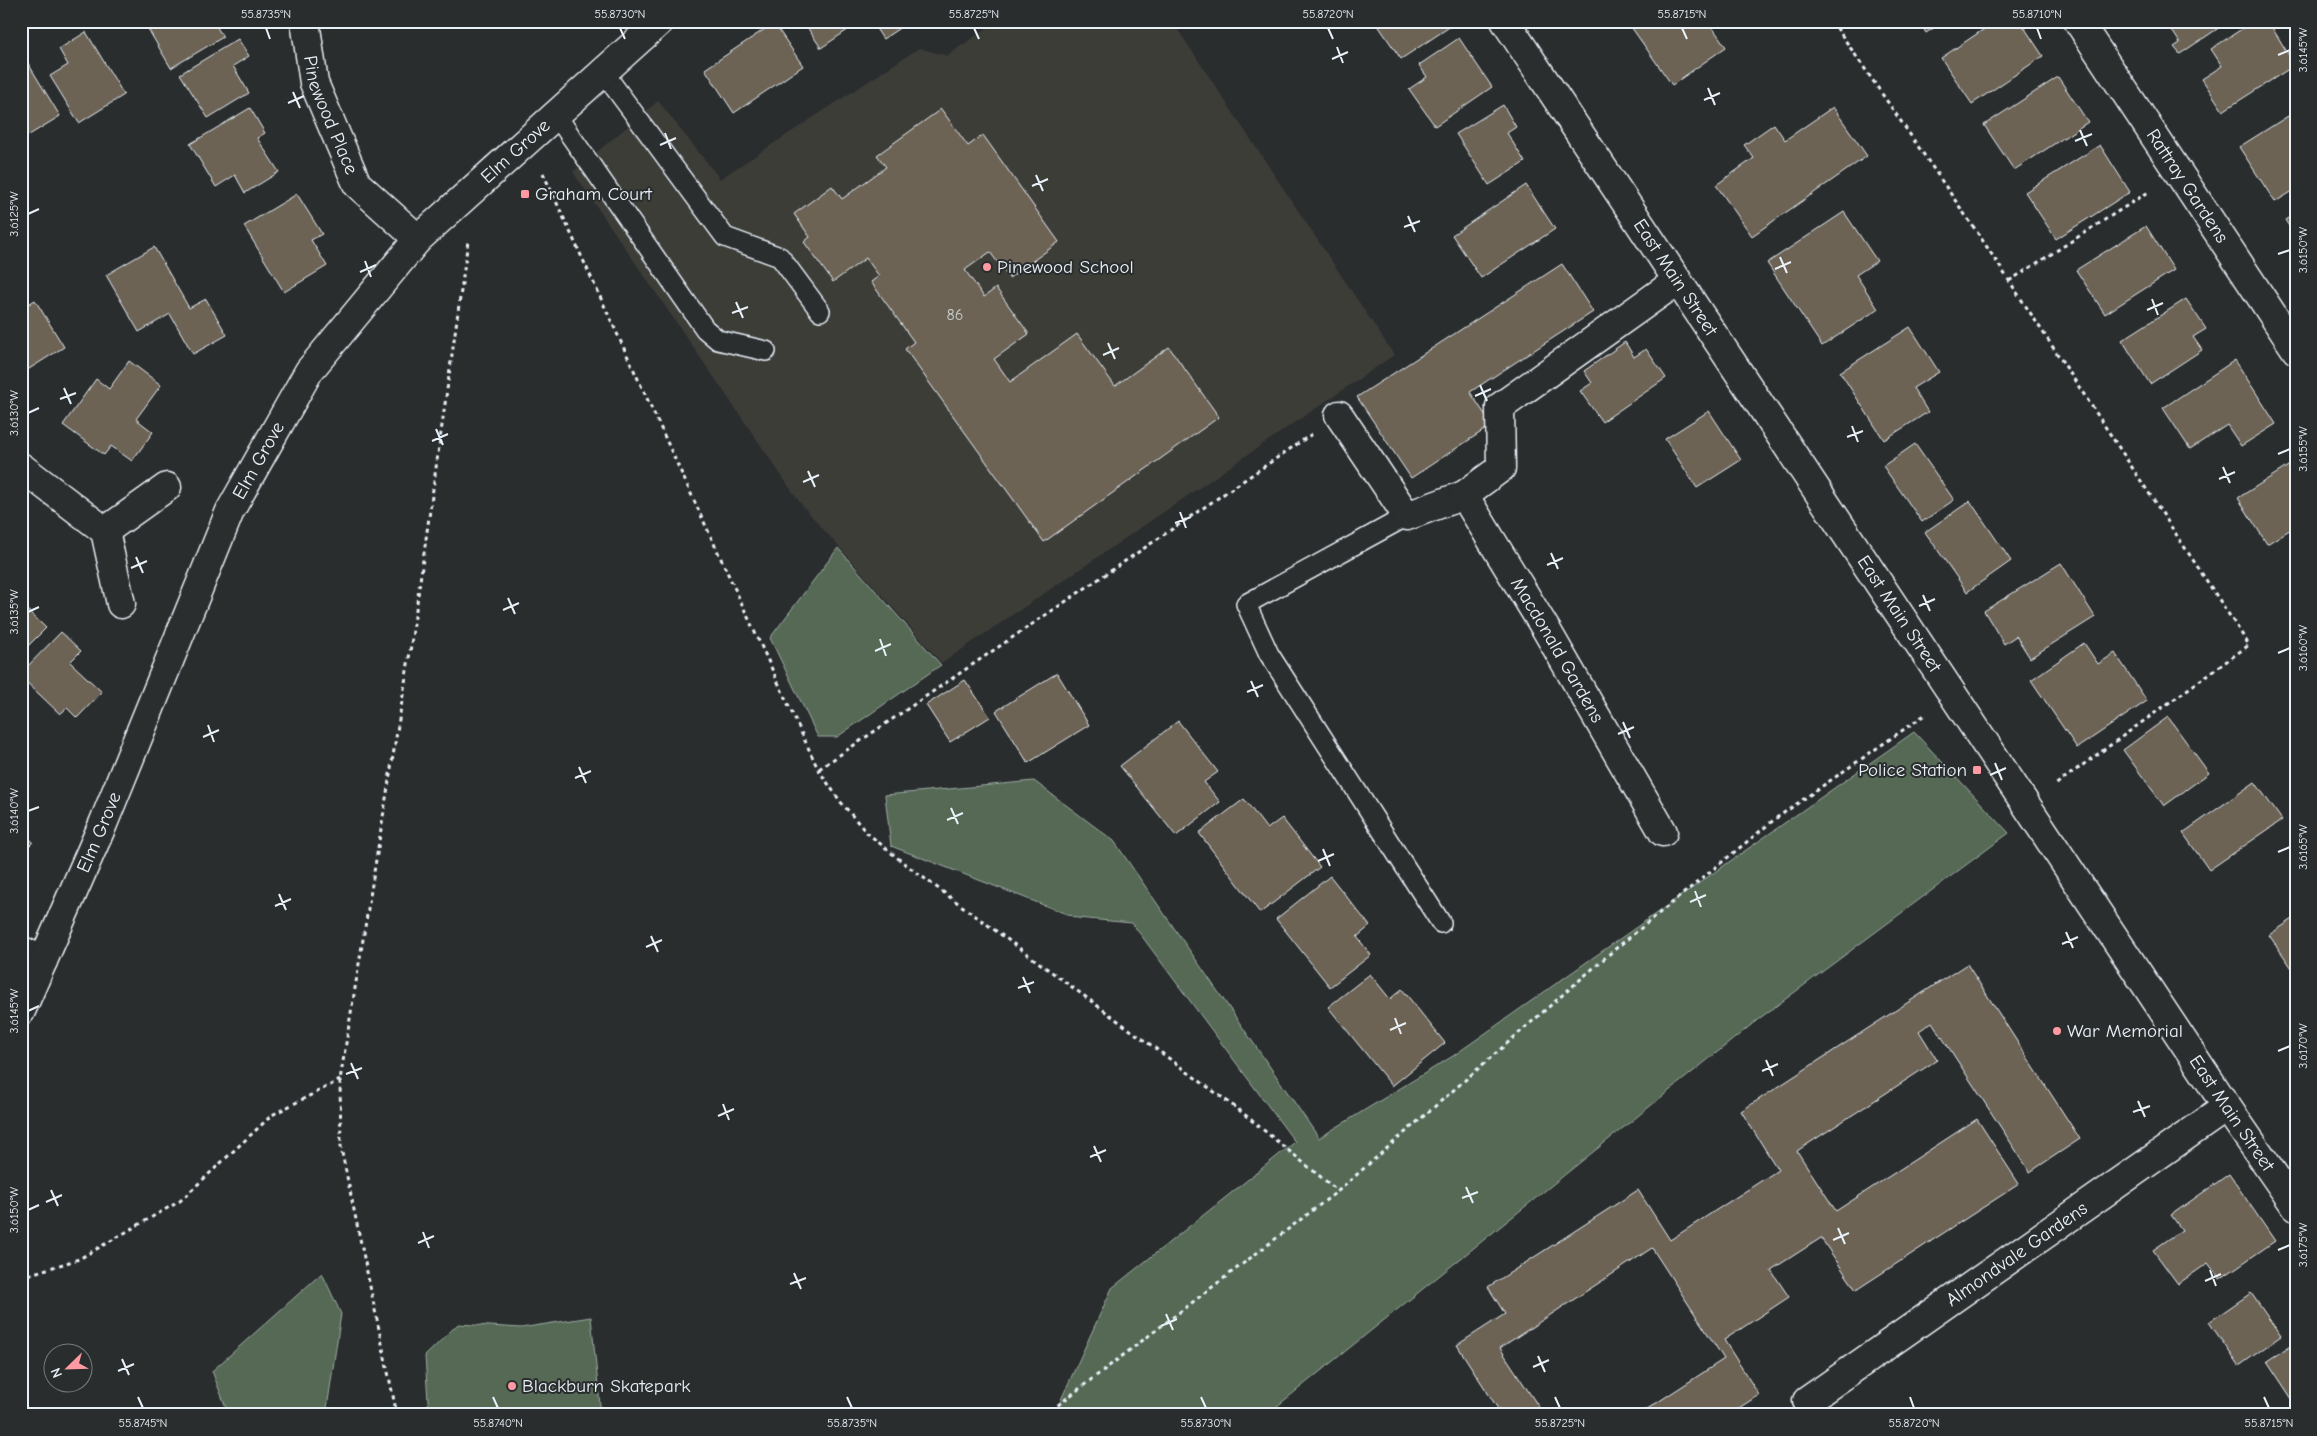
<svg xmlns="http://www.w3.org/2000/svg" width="2317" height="1436" viewBox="0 0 2317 1436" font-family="'Comic Neue',sans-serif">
<rect width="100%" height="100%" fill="#2a2d2e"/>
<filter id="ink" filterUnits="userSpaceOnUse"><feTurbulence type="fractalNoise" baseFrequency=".02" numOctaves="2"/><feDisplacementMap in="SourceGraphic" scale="10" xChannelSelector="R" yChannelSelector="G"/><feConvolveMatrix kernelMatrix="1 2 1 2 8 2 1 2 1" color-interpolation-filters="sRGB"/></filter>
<g filter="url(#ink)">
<polygon fill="#3e3d39" points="997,21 1172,21 1394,355 942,663 801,504 573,172 658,101 720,179 919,48 947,56"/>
<g fill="#546954" stroke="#9eada6">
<polygon points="838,548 941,665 837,737 818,737 770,638"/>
<polygon points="1914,732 2009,833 1756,1021 1266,1415 1054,1415 1112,1288 1295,1142 1132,923 1077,918 891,846 885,795 1034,781 1114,841 1319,1138 1453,1056"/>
<polygon points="322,1273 341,1314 326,1415 229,1415 212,1371"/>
<polygon points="591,1317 601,1415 429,1415 425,1356 458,1324 521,1328"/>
</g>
<g fill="#6d6354" stroke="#e8f1f8">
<polygon points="213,21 223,37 171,68 144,22"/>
<polygon points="803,21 861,21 821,48"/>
<polygon points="871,21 906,21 907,23 883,39"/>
<polygon points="1375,21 1448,21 1451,26 1401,59"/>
<polygon points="1627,21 1708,21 1726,47 1672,85"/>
<polygon points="1919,21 1944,21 1926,33"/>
<polygon points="1996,21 2020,21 2043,56 1972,104 1941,58"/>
<polygon points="2166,21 2229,21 2180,54 2174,47 2180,43"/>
<polygon points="2254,21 2268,21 2295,65 2223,111 2202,79 2222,66 2211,49"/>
<polygon points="774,23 803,66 734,113 705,69"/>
<polygon points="86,32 124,95 79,123 50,76 68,65 59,49"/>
<polygon points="1459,38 1492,87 1435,126 1409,89 1427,77 1419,65"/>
<polygon points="238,39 249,56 233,66 249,93 208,118 180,74"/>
<polygon points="26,60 60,116 21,140 21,63"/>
<polygon points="2058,77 2088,122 2014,170 1984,125"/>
<polygon points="1503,105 1516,127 1507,133 1525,162 1489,185 1456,134"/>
<polygon points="1833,107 1867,156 1752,236 1716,185 1754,158 1744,145 1774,124 1785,140"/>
<polygon points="250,108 265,133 257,138 279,172 245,193 235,175 216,187 190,144"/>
<polygon points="941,109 968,146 983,135 1059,242 1009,278 990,252 965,270 984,297 996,288 1029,334 994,359 1010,382 1077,334 1115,386 1169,347 1219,417 1044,542 905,349 914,342 871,282 879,276 866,258 833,282 804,242 810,237 794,214 832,186 842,199 886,167 877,155"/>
<polygon points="2296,111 2296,189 2275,202 2239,147"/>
<polygon points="2100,145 2130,192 2056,239 2025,192"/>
<polygon points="1526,185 1555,229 1481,278 1452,235"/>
<polygon points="297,194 322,234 311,240 327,266 284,292 244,226"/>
<polygon points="1844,212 1877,261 1856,275 1878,309 1822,346 1767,263"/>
<polygon points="2296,213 2296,237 2285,220"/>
<polygon points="2146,226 2174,270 2105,314 2076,270"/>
<polygon points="154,247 189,308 206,299 227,335 193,354 170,314 139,332 106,275"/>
<polygon points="1562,264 1593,312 1470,392 1492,425 1411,478 1357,397"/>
<polygon points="2186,299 2206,329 2193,337 2202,350 2150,384 2122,340"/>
<polygon points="35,300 64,347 21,374 21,309"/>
<polygon points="1910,327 1939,372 1913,388 1928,412 1884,440 1840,372"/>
<polygon points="1625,342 1634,357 1646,349 1666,378 1602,422 1580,391 1592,383 1584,371"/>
<polygon points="2235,360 2276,424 2241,446 2227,425 2190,449 2163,408"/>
<polygon points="129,361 161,385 136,419 153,432 132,461 111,446 104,455 63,425 96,379 109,389"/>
<polygon points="1709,411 1741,460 1697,488 1665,439"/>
<polygon points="1915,444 1954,500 1922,522 1883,466"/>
<polygon points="2296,461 2296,526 2267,544 2238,498"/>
<polygon points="1970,501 2011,561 1967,592 1925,532"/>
<polygon points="2061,563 2095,617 2030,658 2016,636 2004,644 1984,611"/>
<polygon points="21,604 46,628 21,653"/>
<polygon points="61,632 81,651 70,662 102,692 77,718 67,708 60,714 21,677 21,673"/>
<polygon points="2084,643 2098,664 2115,653 2147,701 2077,748 2031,680"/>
<polygon points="1057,673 1089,725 1028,763 996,711"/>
<polygon points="965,680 990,717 950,742 926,705"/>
<polygon points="2168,717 2209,773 2164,806 2123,750"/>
<polygon points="1178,721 1218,772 1204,782 1220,802 1176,836 1120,766"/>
<polygon points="2255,782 2282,820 2209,870 2183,833"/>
<polygon points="1244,799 1267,829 1282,818 1320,867 1260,913 1199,833"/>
<polygon points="21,830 33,842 21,854"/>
<polygon points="1330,876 1370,926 1357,937 1371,955 1330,987 1276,919"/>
<polygon points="2296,917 2296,974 2269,935"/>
<polygon points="1967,964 2080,1139 2030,1172 1932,1022 1919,1031 1937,1060 1797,1151 1836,1211 1977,1119 2019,1184 1856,1290 1821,1238 1771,1270 1789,1297 1724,1340 1759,1395 1728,1415 1638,1415 1724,1359 1652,1248 1500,1348 1544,1415 1502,1415 1457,1345 1505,1314 1488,1287 1638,1190 1670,1240 1778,1170 1741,1111"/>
<polygon points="1370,974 1390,999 1402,989 1445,1043 1392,1086 1328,1007"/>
<polygon points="2229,1174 2275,1241 2220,1279 2208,1263 2178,1284 2153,1250 2182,1230 2171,1215"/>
<polygon points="2251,1293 2281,1336 2239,1366 2209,1322"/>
<polygon points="2296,1342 2296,1405 2267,1361"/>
</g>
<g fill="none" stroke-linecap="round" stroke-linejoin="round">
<g stroke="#e8f1f8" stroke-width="22">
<g id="lane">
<polyline points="604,73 725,237 780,257 820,311"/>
<polyline points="556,115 705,329 718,340 766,351"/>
<polyline points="1407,516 1246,604 1269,654 1441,923"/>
</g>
</g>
<g stroke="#e8f1f8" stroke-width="31">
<g id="street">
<path id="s1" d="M305,21L314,83L357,184L418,239"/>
<path id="s2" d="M2078,21L2296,350"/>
<polyline points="1339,415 1407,516 1464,495 1501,468 1500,407 1677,281"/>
<polyline points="21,467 105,531 121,604"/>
<path id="s3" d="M1464,495L1547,631L1663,832"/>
<polyline points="105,531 167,487"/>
<polyline points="21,950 43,961"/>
<path id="s4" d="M1807,1401L2227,1107"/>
</g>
</g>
<g stroke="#e8f1f8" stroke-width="31">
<g id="secondary">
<path id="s5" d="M21,1011L103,824L230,511L309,371L418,239L660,21"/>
</g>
</g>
<g stroke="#e8f1f8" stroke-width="31">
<g id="primary">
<path id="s6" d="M1505,21L2227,1107L2296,1207"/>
</g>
</g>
<g stroke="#e8f1f8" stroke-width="3" stroke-dasharray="4 4" stroke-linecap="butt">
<polyline points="1832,21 1979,235 2249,645 2055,785"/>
<polyline points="543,173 818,769 840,801 866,832 905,864 1239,1110 1338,1191"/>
<polyline points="2009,281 2150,191"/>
<polyline points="819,769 1312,434"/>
<polyline points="21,1277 79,1259 180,1201 272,1115 340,1080"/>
<polyline points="397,1415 341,1148 340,1080 410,652 468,241"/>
<polyline points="1045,1415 1338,1191 1614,950 1775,819 1926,714"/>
</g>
<use href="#lane" stroke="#2a2d2e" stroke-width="19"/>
<use href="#street" stroke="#2a2d2e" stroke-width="28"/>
<use href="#secondary" stroke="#2a2d2e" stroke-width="28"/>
<use href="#primary" stroke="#2a2d2e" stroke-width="28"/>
</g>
</g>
<path fill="none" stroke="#e8f1f8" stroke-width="2" d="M266,28L270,39M620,28L625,39M974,28L979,39M1328,28L1333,39M1682,28L1687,39M2037,28L2041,39M1337,47L1343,63M2278,55L2290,50M1332,59L1348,52M1708,88L1715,105M293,92L300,108M1704,100L1720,93M288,103L304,96M2080,130L2087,146M665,133L671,149M2075,141L2092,134M660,145L676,138M1036,175L1043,191M1032,186L1048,179M28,214L39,209M1408,216L1415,232M1404,227L1420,221M2278,254L2290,250M1780,257L1787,273M365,261L371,277M1775,269L1791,262M360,272L376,265M2152,299L2158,315M736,302L743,318M2147,310L2163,303M732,313L748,307M1108,343L1115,359M1103,355L1119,348M1480,385L1487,401M64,388L71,404M1475,396L1491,389M60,399L76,393M28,413L39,408M1852,426L1858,442M436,429L443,445M1847,437L1863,431M432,441L448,434M2278,454L2290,449M2223,467L2230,483M808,471L815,487M2219,479L2235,472M803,482L819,475M1180,512L1186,528M1175,523L1191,517M1551,553L1558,569M136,557L143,573M1547,565L1563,558M131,568L147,561M1923,595L1930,611M508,598L515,614M1919,606L1935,599M503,610L519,603M28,612L39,607M880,639L886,656M875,651L891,644M2278,653L2290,648M1251,681L1258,697M1247,692L1263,685M1623,722L1630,738M208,725L214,742M1618,734L1634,727M203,737L219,730M1995,763L2002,780M579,767L586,783M1990,775L2006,768M575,778L591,771M951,808L958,824M28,811L39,807M947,820L963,813M1323,849L1330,866M2278,852L2290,847M1318,861L1334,854M1695,891L1701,907M279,894L286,910M1690,902L1706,895M275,906L291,899M2066,932L2073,948M651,936L658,952M2062,944L2078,937M646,947L662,940M1023,977L1030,993M1018,988L1034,982M28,1011L39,1006M1395,1018L1401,1034M1390,1030L1406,1023M2278,1051L2290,1046M1766,1060L1773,1076M351,1063L358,1079M1762,1071L1778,1064M346,1074L362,1068M2138,1101L2145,1117M723,1104L729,1120M2133,1112L2150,1106M718,1116L734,1109M1094,1146L1101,1162M1090,1157L1106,1150M1466,1187L1473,1203M51,1190L58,1206M1462,1198L1478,1192M46,1202L62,1195M28,1210L39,1205M1838,1228L1845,1244M423,1232L429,1248M1833,1240L1849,1233M418,1243L434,1236M2278,1250L2290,1245M2210,1270L2216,1286M794,1273L801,1289M2205,1281L2221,1274M790,1284L806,1278M1166,1314L1173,1330M1161,1326L1177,1319M1538,1356L1545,1372M122,1359L129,1375M1533,1367L1549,1360M118,1371L134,1364M138,1397L143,1408M493,1397L498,1408M847,1397L852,1408M1201,1397L1206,1408M1555,1397L1560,1408M1910,1397L1914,1408M2264,1397L2269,1408"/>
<g fill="#ff9aa2" stroke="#2a2d2e" stroke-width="2">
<rect x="520" y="189" width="10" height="10" rx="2.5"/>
<circle cx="987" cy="267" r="5"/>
<rect x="1972" y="765" width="10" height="10" rx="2.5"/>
<circle cx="2057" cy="1031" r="5"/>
<circle cx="512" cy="1386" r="5"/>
</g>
<g text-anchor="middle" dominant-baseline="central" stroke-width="4" stroke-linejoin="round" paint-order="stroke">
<g font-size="16" fill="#c9cecf">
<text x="955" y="315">86</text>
</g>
<g font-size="19" fill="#e8f1f8" stroke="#2a2d2e">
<text stroke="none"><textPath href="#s1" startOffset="98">Pinewood Place</textPath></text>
<text stroke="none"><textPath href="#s5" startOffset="1005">Elm Grove</textPath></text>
<text stroke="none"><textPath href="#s2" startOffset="198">Rattray Gardens</textPath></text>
<text stroke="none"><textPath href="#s6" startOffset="308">East Main Street</textPath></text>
<text stroke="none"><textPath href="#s5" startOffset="600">Elm Grove</textPath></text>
<text stroke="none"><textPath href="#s6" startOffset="712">East Main Street</textPath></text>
<text stroke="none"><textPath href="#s3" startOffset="181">Macdonald Gardens</textPath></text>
<text stroke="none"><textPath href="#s5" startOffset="195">Elm Grove</textPath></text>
<text stroke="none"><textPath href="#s6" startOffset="1312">East Main Street</textPath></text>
<text stroke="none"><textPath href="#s4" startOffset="256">Almondvale Gardens</textPath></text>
</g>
<g font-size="19" fill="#e8f1f8" stroke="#2a2d2e" text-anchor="start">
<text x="535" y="194">Graham Court</text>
<text x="997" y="267">Pinewood School</text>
<text x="1967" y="770" text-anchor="end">Police Station</text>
<text x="2067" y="1031">War Memorial</text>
<text x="522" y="1386">Blackburn Skatepark</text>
</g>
</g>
<rect width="2317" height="1436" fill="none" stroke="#2a2d2e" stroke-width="55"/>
<g transform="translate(68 1368) rotate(247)"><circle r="24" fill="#2a2d2e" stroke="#767b7f"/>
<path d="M0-4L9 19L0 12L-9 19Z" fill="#ff9aa2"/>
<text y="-8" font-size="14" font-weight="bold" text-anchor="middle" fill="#e8f1f8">N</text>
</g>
<rect x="28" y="28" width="2262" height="1380" fill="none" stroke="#e8f1f8" stroke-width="2"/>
<g font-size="12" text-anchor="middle" fill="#e8f1f8">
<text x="266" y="18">55.8735°N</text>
<text x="620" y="18">55.8730°N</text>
<text x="974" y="18">55.8725°N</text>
<text x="1328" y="18">55.8720°N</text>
<text x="1682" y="18">55.8715°N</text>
<text x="2037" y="18">55.8710°N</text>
<text transform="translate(2303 50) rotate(-90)" y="4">3.6145°W</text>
<text transform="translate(14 214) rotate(-90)" y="4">3.6125°W</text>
<text transform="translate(2303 250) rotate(-90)" y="4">3.6150°W</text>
<text transform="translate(14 413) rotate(-90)" y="4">3.6130°W</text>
<text transform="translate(2303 449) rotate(-90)" y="4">3.6155°W</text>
<text transform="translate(14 612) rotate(-90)" y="4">3.6135°W</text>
<text transform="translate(2303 648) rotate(-90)" y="4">3.6160°W</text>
<text transform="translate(14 811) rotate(-90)" y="4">3.6140°W</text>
<text transform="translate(2303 847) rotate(-90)" y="4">3.6165°W</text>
<text transform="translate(14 1011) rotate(-90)" y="4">3.6145°W</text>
<text transform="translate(2303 1046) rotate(-90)" y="4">3.6170°W</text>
<text transform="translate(14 1210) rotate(-90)" y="4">3.6150°W</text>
<text transform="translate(2303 1245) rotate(-90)" y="4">3.6175°W</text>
<text x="143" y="1427">55.8745°N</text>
<text x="498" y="1427">55.8740°N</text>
<text x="852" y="1427">55.8735°N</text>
<text x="1206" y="1427">55.8730°N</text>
<text x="1560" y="1427">55.8725°N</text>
<text x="1914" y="1427">55.8720°N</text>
<text x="2269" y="1427">55.8715°N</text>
</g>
</svg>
